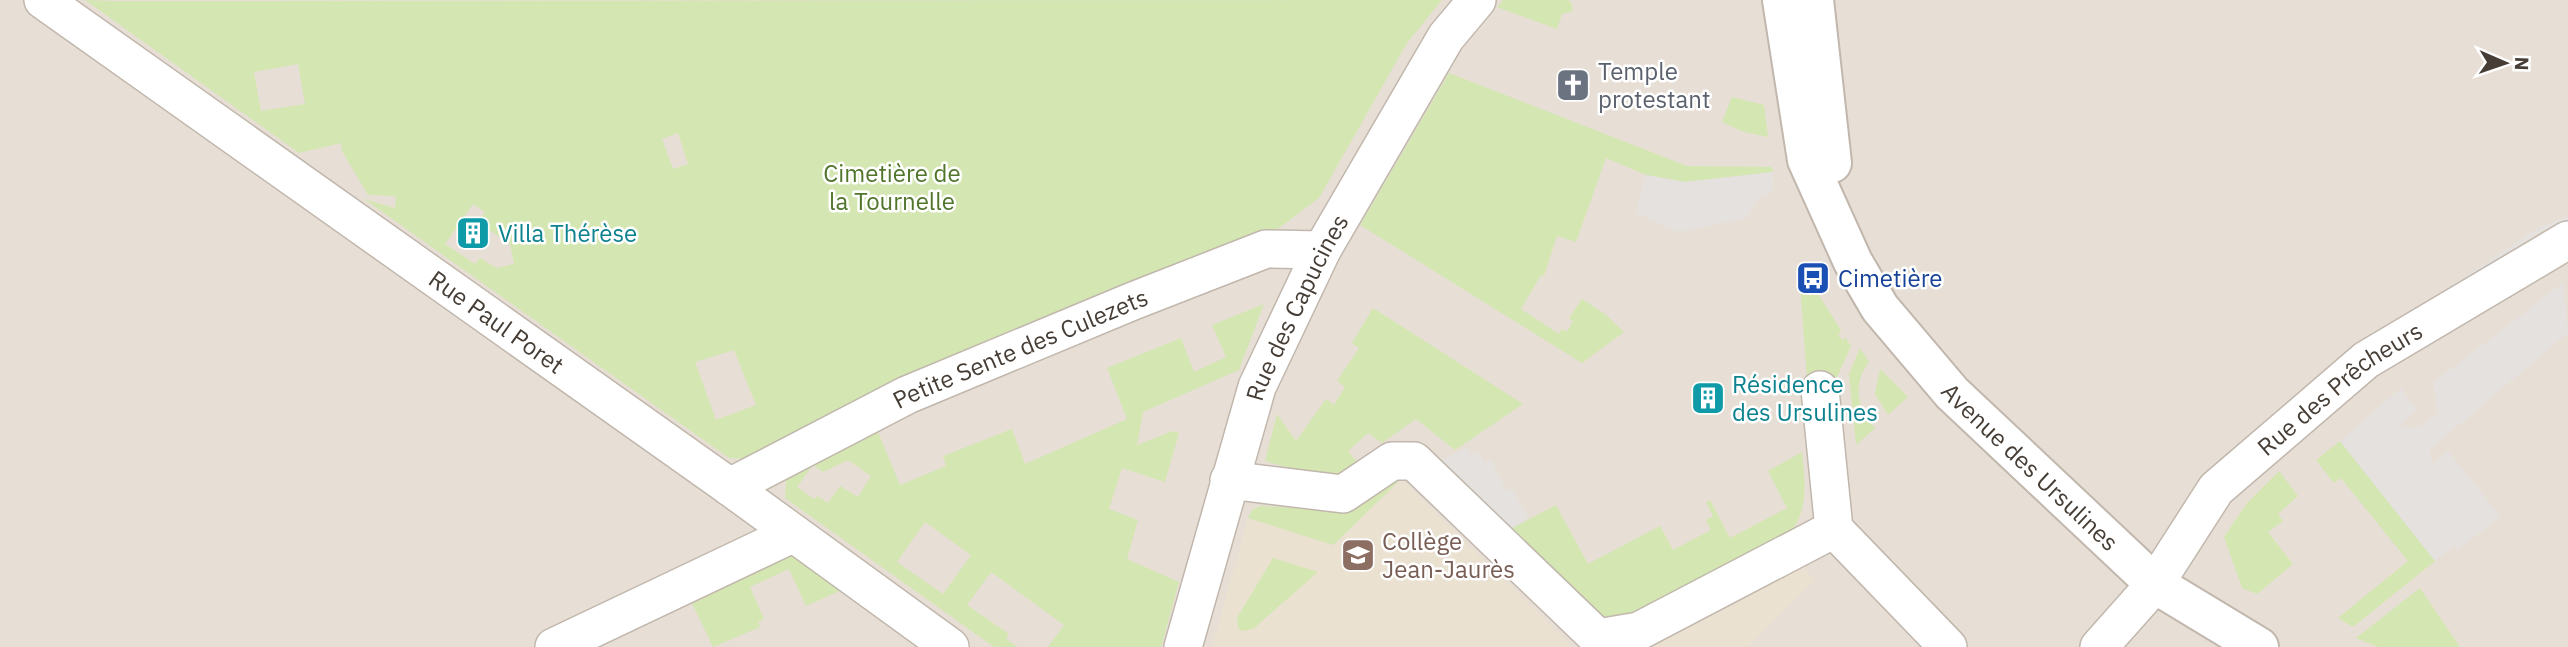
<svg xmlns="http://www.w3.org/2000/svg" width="2568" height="647" viewBox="0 0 2568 647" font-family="'IBM Plex Sans',sans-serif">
<rect width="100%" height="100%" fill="#f3eee7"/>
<rect fill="#e7dfd5" x="0" y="0" width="2568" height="647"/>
<g fill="#ebe1d1">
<polygon points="1402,479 1572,647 1212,647 1248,518 1333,545"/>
<polygon points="1796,559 1815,580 1748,647 1638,647"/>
</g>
<g fill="#d4e6b1" fill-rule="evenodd">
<path d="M85,0L114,1L1442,0L1407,43L1319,198L1279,228L927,373L752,459L729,458L364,199L395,208L396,196L368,195L342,151L341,143L299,153ZM298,64L305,104L261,111L254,72ZM678,133L688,164L673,169L662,139ZM473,204L485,212L478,222L510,244L514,264L496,268L480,258L475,264L445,244ZM734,350L756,405L716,420L695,362Z"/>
<polygon points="1503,0 1567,0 1571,2 1573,11 1562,14 1557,29 1497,7"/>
<polygon points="1449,73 1687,166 1772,167 1773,172 1685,182 1646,175 1606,158 1576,242 1557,236 1544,276 1541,275 1521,309 1559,334 1562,329 1567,332 1573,321 1569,318 1582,299 1605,314 1624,332 1582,363 1360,225"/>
<polygon points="1732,97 1764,105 1768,137 1744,132 1722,122"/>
<polygon points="1804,272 1841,330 1838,336 1843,340 1845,337 1851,346 1837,377 1807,377 1799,273"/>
<path d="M1264,304L1239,370L1143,412L1137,445L1173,431L1179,433L1165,482L1122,468L1109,509L1138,520L1127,559L1179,582L1161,647H1048L1064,625L991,572L967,605L1009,634L1006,639L1018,647H994L785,498L787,467L873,420L900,485L946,466L943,456L1012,429L1025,464L1127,419L1107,368L1181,338L1194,372L1226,357L1212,325ZM848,460L871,476L858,497L840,486L828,503L817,496L814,499L797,487L813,465L823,472ZM925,522L971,555L943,594L897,562Z"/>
<polygon points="1373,308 1523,404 1455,450 1416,419 1382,443 1368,433 1348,451 1357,462 1333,480 1265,461 1277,414 1296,441 1326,399 1334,405 1345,387 1337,381 1359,348 1352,343"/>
<path d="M1860,348L1869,362C1852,384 1857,408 1875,428L1856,445L1849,374Z"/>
<polygon points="1880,369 1908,397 1888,415 1875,394"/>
<polygon points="2340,441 2435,561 2353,627 2338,618 2408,561 2341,478 2334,483 2316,460"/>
<path d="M1802,452C1805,482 1809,509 1790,533L1628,617L1597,616L1510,529L1556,505L1588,564L1660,526L1673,550L1711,530L1706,520L1713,516L1706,502L1710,500L1730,538L1787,508L1768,471Z"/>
<polygon points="2279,471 2298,496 2278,514 2283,521 2268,532 2293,564 2257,594 2242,588 2224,537 2247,503"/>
<polygon points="1395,479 1399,481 1333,545 1248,518 1252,510 1260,506 1335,509"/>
<polygon points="781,555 797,557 842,590 806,606 789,569 750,587 764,619 758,622 760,627 713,647 689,597"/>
<polygon points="1273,558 1318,572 1253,629 1241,631 1238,628 1237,618"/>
<polygon points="2420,588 2460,647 2378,647 2356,638"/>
</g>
<g fill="#e4e1df">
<polygon points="1773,172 1773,191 1758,198 1747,218 1678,232 1636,213 1646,175 1685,182"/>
<polygon points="2568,216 2568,221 2543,230 2432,302 2245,445 2242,442 2333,366 2376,335 2541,226"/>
<polygon points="2563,283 2568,333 2430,449 2432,465 2448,451 2500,516 2458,550 2454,545 2435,561 2340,441 2401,388 2417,410 2400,426 2415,428 2424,424 2438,413 2433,383"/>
<polygon points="1467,447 1472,456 1479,452 1484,463 1491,460 1506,490 1512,489 1529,519 1506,531 1451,478 1442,460"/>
</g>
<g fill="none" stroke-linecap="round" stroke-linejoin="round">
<g stroke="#c1b7ad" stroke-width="40">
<g id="minor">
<path id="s1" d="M43,0L730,487L950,647"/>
<polyline points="1820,390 1834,529 1948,647"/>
<polyline points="1229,480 1343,494 1392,461 1414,461 1598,638 1639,631 1834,529"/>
<path id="s2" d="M730,487L907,395L1133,301L1266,249L1322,250"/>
<polyline points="554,647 792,534"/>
<path id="s3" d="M1183,647L1257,387L1322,250L1446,37L1477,0"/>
<path id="s4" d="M2099,647L2155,584L2216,489L2366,360L2568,240"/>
</g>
</g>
<g stroke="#c1b7ad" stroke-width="42">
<g id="tertiary">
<path id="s5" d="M1782,0L1807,160L1853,262L1880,308L1952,393L2155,584L2259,647"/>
<polyline points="1814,0 1832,163"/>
</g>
</g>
<use href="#minor" stroke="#fff" stroke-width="37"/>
<use href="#tertiary" stroke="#fff" stroke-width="38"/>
</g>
<defs>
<g id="church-square" transform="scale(1.75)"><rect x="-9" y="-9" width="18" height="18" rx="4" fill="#6b7280" stroke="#fff"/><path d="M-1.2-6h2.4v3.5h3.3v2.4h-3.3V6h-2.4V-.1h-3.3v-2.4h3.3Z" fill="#fff"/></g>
<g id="building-square" transform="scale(1.75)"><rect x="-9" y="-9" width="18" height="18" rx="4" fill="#0f9aa8" stroke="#fff"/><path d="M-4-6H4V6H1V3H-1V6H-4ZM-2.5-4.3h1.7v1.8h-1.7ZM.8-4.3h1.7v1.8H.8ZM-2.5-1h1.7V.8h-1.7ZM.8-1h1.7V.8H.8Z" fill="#fff"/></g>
<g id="bus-square" transform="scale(1.75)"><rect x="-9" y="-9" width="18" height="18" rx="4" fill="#1a4fb4" stroke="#fff"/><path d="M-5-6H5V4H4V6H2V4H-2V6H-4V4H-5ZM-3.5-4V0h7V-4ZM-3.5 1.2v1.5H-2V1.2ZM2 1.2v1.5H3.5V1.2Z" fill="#fff"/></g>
<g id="school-square" transform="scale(1.75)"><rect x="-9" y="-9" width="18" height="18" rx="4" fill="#8d6e63" stroke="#fff"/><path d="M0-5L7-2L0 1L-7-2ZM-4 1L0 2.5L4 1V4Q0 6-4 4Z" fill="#fff"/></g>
</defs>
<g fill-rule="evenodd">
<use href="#church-square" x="1573" y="85"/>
<use href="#building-square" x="473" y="233"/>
<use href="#bus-square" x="1813" y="278"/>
<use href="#building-square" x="1708" y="398"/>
<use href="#school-square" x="1358" y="555"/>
</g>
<g text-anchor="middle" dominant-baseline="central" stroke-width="5" stroke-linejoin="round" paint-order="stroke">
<g font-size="24" fill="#5b616d" stroke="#fff" text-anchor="start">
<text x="1598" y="71">Temple<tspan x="1598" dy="28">protestant</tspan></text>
</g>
<g font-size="24" fill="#50752b" stroke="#fff">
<text x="892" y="173">Cimetière de<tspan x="892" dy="28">la Tournelle</tspan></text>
</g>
<g font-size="24" fill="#0d838f" stroke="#fff" text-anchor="start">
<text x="498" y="233">Villa Thérèse</text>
<text x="1732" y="384">Résidence<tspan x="1732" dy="28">des Ursulines</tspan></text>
</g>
<g font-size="24" fill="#164399" stroke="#fff" text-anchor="start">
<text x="1838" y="278">Cimetière</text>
</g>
<g font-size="24" fill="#463e36" stroke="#fff">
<text stroke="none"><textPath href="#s3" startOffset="359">Rue des Capucines</textPath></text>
<text stroke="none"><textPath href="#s1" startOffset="556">Rue Paul Poret</textPath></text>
<text stroke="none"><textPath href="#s2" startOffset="322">Petite Sente des Culezets</textPath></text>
<text stroke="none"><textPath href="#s4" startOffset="357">Rue des Prêcheurs</textPath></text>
<text stroke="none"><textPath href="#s5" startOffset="546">Avenue des Ursulines</textPath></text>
</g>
<g font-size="24" fill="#785e54" stroke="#fff" text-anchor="start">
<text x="1382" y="541">Collège<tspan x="1382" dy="28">Jean-Jaurès</tspan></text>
</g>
</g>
<g transform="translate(2505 63) rotate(92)" stroke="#ffffff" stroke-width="5" paint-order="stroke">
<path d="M0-5L12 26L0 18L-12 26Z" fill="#463e36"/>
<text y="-10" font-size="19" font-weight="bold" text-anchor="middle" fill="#463e36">N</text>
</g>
</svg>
